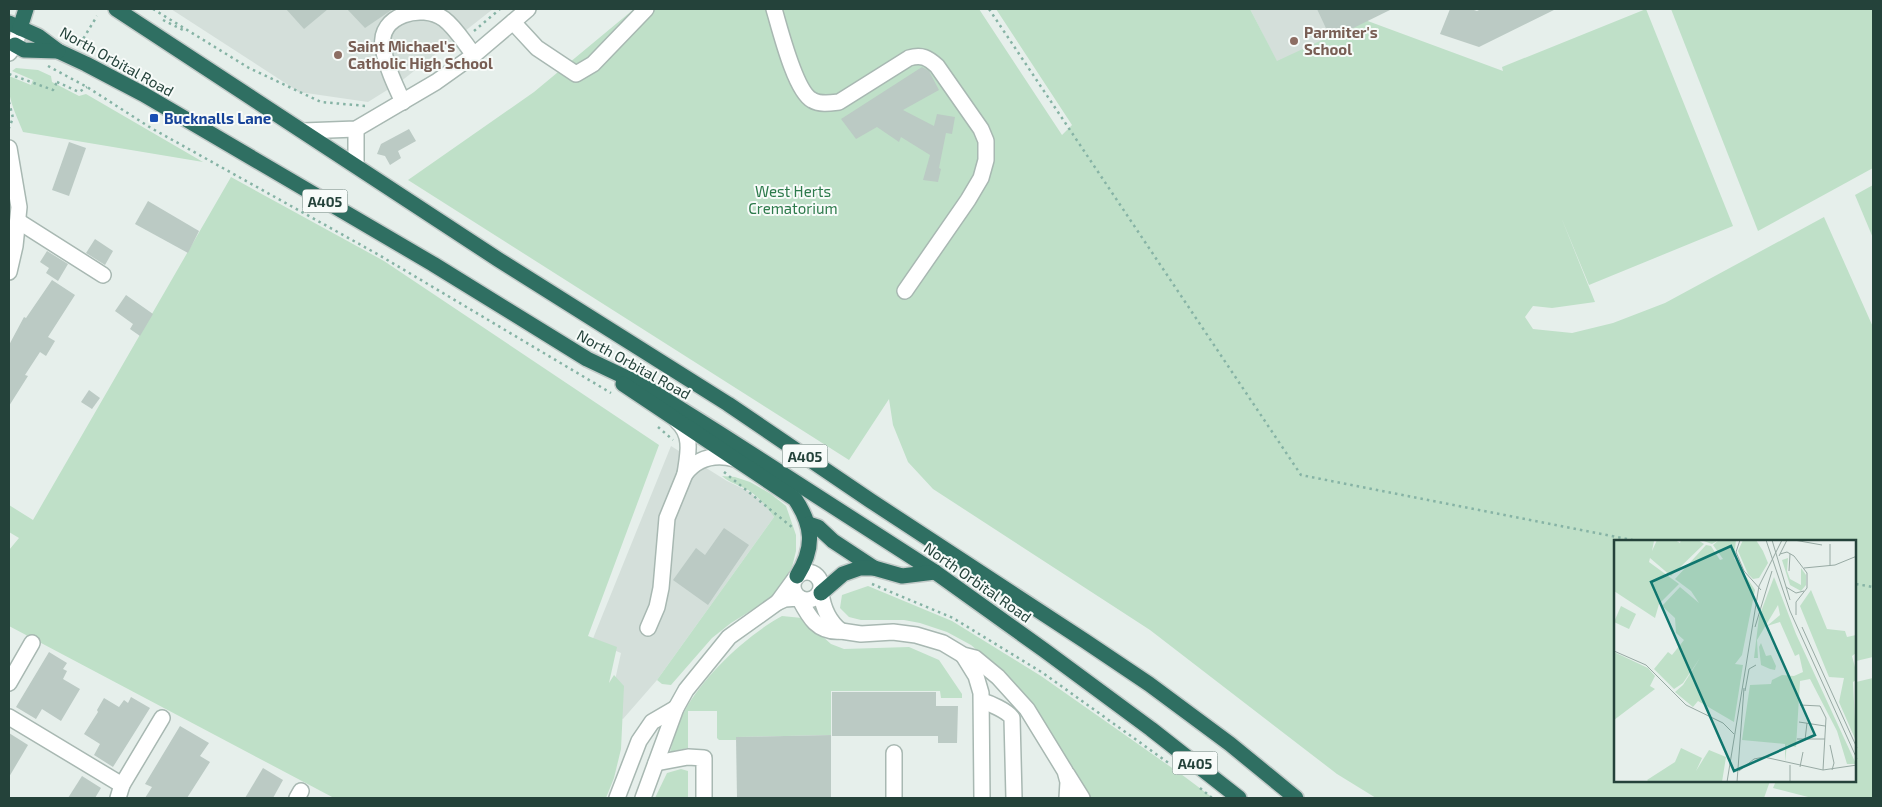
<svg xmlns="http://www.w3.org/2000/svg" width="1882" height="807" viewBox="0 0 1882 807" font-family="'Exo 2',sans-serif">
<rect width="100%" height="100%" fill="#e6efeb"/>
<g fill="#d4dfda">
<polygon points="171,9 493,9 400,82 368,102 299,92"/>
<polygon points="1250,9 1389,9 1277,62"/>
<polygon points="671,446 727,481 748,491 764,503 774,517 657,680 623,719 608,712 621,653 592,641"/>
</g>
<g fill="#bfe0c8">
<polygon points="634,9 979,9 1062,135 1072,125 996,9 1250,9 1277,61 1365,20 1503,71 1502,67 1646,9 1733,226 1589,285 1561,217 1595,302 1552,308 1533,306 1525,317 1533,329 1572,333 1613,323 1665,303 1824,217 1873,327 1873,657 1856,661 1856,541 1616,541 1616,781 1770,781 1764,798 1376,798 1337,774 1150,630 933,489 908,462 893,425 889,399 849,460 408,180 534,92"/>
<polygon points="1671,9 1873,9 1873,168 1758,231"/>
<path d="M16,68L38,70L51,76L52,82L79,96L86,94L203,162L23,132C16,114 6,96 9,76L31,85L33,80L12,71Z"/>
<polygon points="231,177 384,261 659,445 588,636 617,647 609,683 614,675 624,686 621,749 614,778 606,798 334,798 9,626 9,550 19,538 9,532 9,505 33,520"/>
<polygon points="1873,185 1873,238 1855,195"/>
<path d="M722,476L735,477L750,482L771,494L786,506L796,535V551L792,567L776,595L731,623L712,638L671,685L662,684L657,680L774,517C766,506 759,497 748,490C739,485 730,483 722,476Z"/>
<polygon points="868,586 952,621 1041,676 1185,777 1213,798 1088,798 1002,672 971,645 947,632 920,623 904,620 861,620 849,617 840,608 842,595"/>
<path d="M782,616L802,618L831,644L844,649L909,647L939,660L962,694V698H941L940,691H831V735L737,737L736,740H719L717,738V711H688V748L670,752C674,738 677,725 684,712C703,676 747,635 782,616Z"/>
<polygon points="1873,678 1873,798 1812,798 1773,788 1776,781 1856,781 1856,682"/>
<polygon points="681,769 688,771 688,798 655,798 667,773"/>
</g>
<g fill="#bbcac4">
<polygon points="286,9 328,9 304,29"/>
<polygon points="347,9 393,9 365,28"/>
<polygon points="1317,9 1392,9 1331,39"/>
<polygon points="1450,9 1471,9 1477,11 1481,9 1556,9 1479,47 1440,34"/>
<polygon points="922,67 929,71 939,90 903,110 934,126 937,114 955,117 952,134 946,133 939,168 941,169 938,182 923,180 930,155 901,137 899,142 877,127 856,139 841,119"/>
<polygon points="409,129 416,141 398,151 401,158 390,165 385,156 377,154 381,144"/>
<polygon points="69,142 86,148 69,196 52,190"/>
<polygon points="148,201 199,231 188,253 135,224"/>
<polygon points="95,239 113,251 105,265 86,253"/>
<polygon points="47,251 68,264 58,281 46,273 49,268 40,262"/>
<polygon points="52,280 75,295 48,337 55,341 46,356 40,352 25,375 28,376 9,406 9,345 24,317 26,318"/>
<polygon points="126,295 153,314 140,336 130,329 133,324 115,311"/>
<polygon points="89,390 100,398 92,409 81,402"/>
<polygon points="724,528 749,545 708,605 673,580 696,548 705,555"/>
<polygon points="49,652 67,663 63,669 67,671 63,679 80,689 61,721 42,709 36,719 16,707"/>
<polygon points="832,692 936,692 936,706 958,706 957,743 938,743 938,736 832,736"/>
<polygon points="131,697 150,708 113,767 94,755 100,744 84,734 98,712 97,710 104,698 119,707 124,700 128,703"/>
<polygon points="180,726 209,743 200,756 210,762 187,798 145,798 152,787 145,784"/>
<polygon points="9,733 28,745 9,777"/>
<polygon points="831,735 831,798 737,798 736,737"/>
<polygon points="263,768 283,780 273,798 245,798"/>
<polygon points="82,776 101,788 95,798 68,798"/>
</g>
<g fill="none" stroke-linecap="round" stroke-linejoin="round">
<g stroke="#a8b8b2" stroke-width="18">
<g id="minor">
<path d="M774,9C780,29 795,91 812,100C820,105 831,103 839,102L909,58C922,54 928,58 937,66L981,129L986,141V160L981,178L968,200L905,291"/>
<polyline points="513,22 537,48 576,74 593,64 646,9"/>
<polyline points="9,53 15,45 20,28"/>
<path d="M403,102C395,85 386,66 383,47C378,15 422,3 444,19C456,28 465,44 474,55"/>
<polyline points="303,131 356,129 436,82 474,55 528,9"/>
<polyline points="9,148 19,207 15,246 9,272"/>
<polyline points="356,166 356,129"/>
<polyline points="18,221 103,275"/>
<path d="M677,421C693,435 688,454 685,474C698,457 716,454 735,459"/>
<circle cx="807" cy="586" r="14"/>
<path d="M794,580L778,602L785,599L799,598C809,617 817,633 841,631C828,621 823,608 821,593"/>
<polyline points="648,628 657,607 661,588 667,518 685,474"/>
<polyline points="841,631 861,634 893,632 916,635 943,643 963,655 975,658 998,677 1027,709 1065,771 1068,782 1067,798"/>
<polyline points="963,655 976,676 981,693 982,798"/>
<polyline points="9,683 32,643"/>
<path d="M982,701C989,703 1008,711 1012,718L1014,798"/>
<polyline points="9,717 122,785"/>
<polyline points="894,753 894,798"/>
<polyline points="656,763 688,757 704,758 704,798"/>
<polyline points="1067,774 1082,798"/>
<polyline points="118,798 122,785 162,718"/>
<polyline points="297,798 301,791"/>
<polyline points="617,798 639,741 652,722 676,708"/>
<polyline points="643,798 676,708 686,690 729,637 778,602"/>
</g>
</g>
<g stroke="#c2cac8" stroke-width="18">
<g id="highway">
<polyline points="116,9 499,260 728,404 871,501 1085,641 1149,684 1230,744 1296,798"/>
<polyline points="9,23 38,36 58,51 86,64 143,94 433,264 587,359 644,386 719,433 935,572 1044,650 1151,729 1239,798"/>
<polyline points="20,28 26,9"/>
<polyline points="15,45 24,50 58,51"/>
<path d="M623,384L795,499C813,526 815,547 797,576"/>
<polyline points="809,524 818,527 833,541 874,568"/>
<polyline points="821,593 843,574 860,568 874,568 902,576 935,572"/>
</g>
</g>
<g stroke="#86b3a5" stroke-width="2.5" stroke-dasharray="2.5 4" stroke-linecap="butt">
<polyline points="153,9 249,68 321,102 366,106"/>
<polyline points="989,9 1301,475 1637,541"/>
<polyline points="163,20 185,31"/>
<polyline points="474,31 500,9"/>
<polyline points="80,44 97,16"/>
<polyline points="48,66 87,87 151,128 379,255 611,393"/>
<polyline points="9,74 53,90 58,80"/>
<polyline points="57,82 79,92 87,87"/>
<polyline points="9,102 13,118 9,128"/>
<polyline points="658,427 673,440"/>
<polyline points="724,472 793,528"/>
<polyline points="872,584 953,618 1043,673 1170,764"/>
<polyline points="1856,584 1873,587"/>
<polyline points="1200,788 1212,798"/>
</g>
<use href="#minor" stroke="#fff" stroke-width="15"/>
<use href="#highway" stroke="#2f6f62" stroke-width="15"/>
</g>
<g fill="#8d6e63" stroke="#f7fbf9" stroke-width="2">
<circle cx="1294" cy="41" r="5"/>
<circle cx="338" cy="55" r="5"/>
</g>
<rect fill="#1a4fb4" stroke="#f7fbf9" stroke-width="2" x="149" y="113" width="10" height="10" rx="2.5"/>
<g text-anchor="middle" dominant-baseline="central" stroke-width="4" stroke-linejoin="round" paint-order="stroke">
<g fill="#f7fbf9" stroke="#637a73" stroke-width="1">
<rect x="302.5" y="189.5" width="45" height="23" rx="4"/>
<rect x="782.5" y="444.5" width="45" height="23" rx="4"/>
<rect x="1172.5" y="751.5" width="45" height="23" rx="4"/>
</g>
<g font-size="14" font-weight="bold" fill="#24423a">
<text x="325" y="201">A405</text>
<text x="805" y="456">A405</text>
<text x="1195" y="763">A405</text>
</g>
<g font-size="15" font-weight="bold" fill="#785e54" stroke="#f7fbf9" text-anchor="start">
<text x="1304" y="32">Parmiter's<tspan x="1304" dy="17">School</tspan></text>
<text x="348" y="46">Saint Michael's<tspan x="348" dy="17">Catholic High School</tspan></text>
</g>
<g font-size="15" fill="#24423a" stroke="#f7fbf9">
<text transform="translate(117 61) rotate(29)">North Orbital Road</text>
<text transform="translate(634 364) rotate(29)">North Orbital Road</text>
<text transform="translate(978 582) rotate(35)">North Orbital Road</text>
</g>
<g font-size="15" font-weight="bold" fill="#164399" stroke="#f7fbf9" text-anchor="start">
<text x="164" y="118">Bucknalls Lane</text>
</g>
<g font-size="15" fill="#2d7a4b" stroke="#f7fbf9">
<text x="793" y="191">West Herts<tspan x="793" dy="17">Crematorium</tspan></text>
</g>
</g>
<g transform="translate(1614 540)">
<rect width="242" height="242" fill="#e6efeb"/>
<path d="M0,0L40,1L38,11L43,0H61L66,3L67,0H84L90,4L57,36L36,18L35,22L65,44L45,64L41,78L0,51ZM87,0H122L120,18L141,50L128,115L121,124L129,125L120,182L84,161L79,167L61,152L69,145L86,118L69,143L60,149L40,129L54,112L58,115L70,100L62,93L61,78L48,66L66,47L85,63L77,51L61,39L92,5L97,6L106,20L109,19L99,5L105,0L98,4ZM129,0H142L149,11L154,23L145,38L139,39L134,34L124,11ZM174,18L173,31L176,39L187,45V28L192,35V45L187,51L176,45L168,20ZM160,37L182,94L242,224H233L223,191L196,139L186,141L182,207L173,205L171,222V204L128,200L136,145L157,144L158,140L168,135L180,136L189,132L185,114L181,116L166,82L153,86L166,75L164,65L143,100L144,118H140L145,77ZM197,50L213,89L231,91L233,97L242,95V113L238,116L242,131V140L239,142L242,201L225,162L230,138L215,137L186,66ZM7,66L22,74L15,89L0,82ZM147,103L152,116L157,115L162,126L161,130H166H161L156,129L147,125L145,107ZM0,112L34,128L41,136L36,146L41,149L0,180ZM67,208L88,218L82,231L95,210L112,217L108,242H35L33,240L61,222Z" fill="#bfe0c8"/>
<path fill="none" stroke="#98aaa4" stroke-width="1" d="M126,0L122,12L130,31L147,50M152,0L176,71L243,219M158,0L176,60M180,0L208,5M216,4V26M166,14L173,12L180,16L193,33V48L182,62V75M165,16L173,0M190,28L221,25L243,16M175,31L176,14M172,47L182,53L190,51M141,87L158,31M188,87L243,208M0,111L32,125L72,165L109,183L120,194M131,151L135,129L142,125M186,165L206,166L212,178L209,230M185,182L211,186M183,199H211M191,200L193,183M216,205L220,223L218,230M176,225V242M186,227L189,212M125,231L140,219L150,217L209,230L243,225M113,242L145,46L168,0M123,242L130,148"/>
<path fill="#0f766e" fill-opacity="0.15" stroke="#0f766e" stroke-width="2.5" d="M117,6L201,195L120,231L37,42Z"/>
<rect width="242" height="242" fill="none" stroke="#24423a" stroke-width="2.5"/>
</g>
<rect width="1882" height="807" fill="none" stroke="#24423a" stroke-width="20"/>
</svg>
